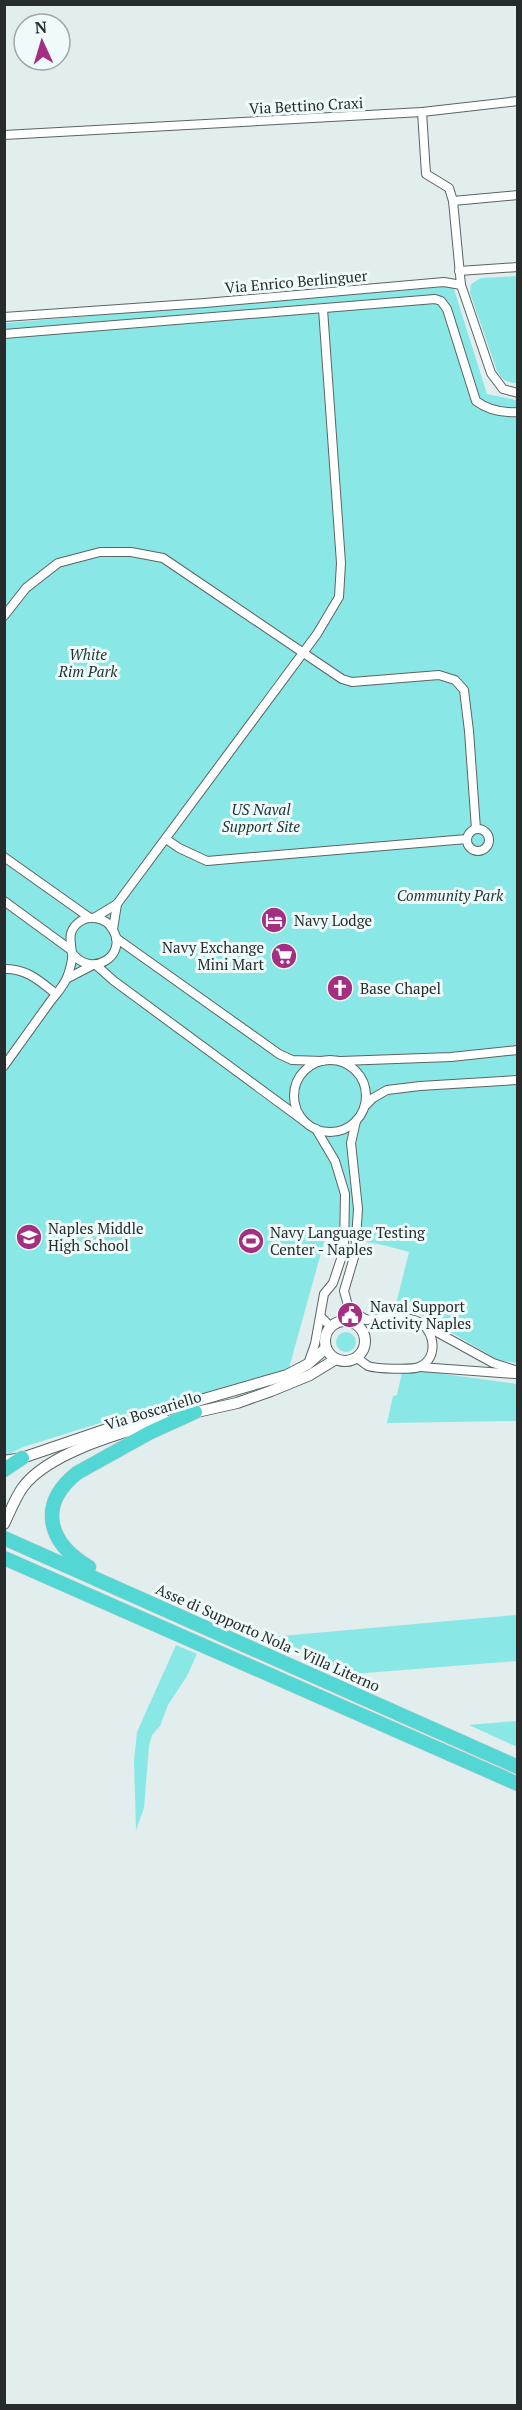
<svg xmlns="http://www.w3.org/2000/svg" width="522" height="2410" viewBox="0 0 522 2410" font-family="'PT Serif',serif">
<rect width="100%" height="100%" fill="#e2eded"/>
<g fill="#89e8e5">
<path d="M517,276V383C507,383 502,380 497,371L470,293L471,284L481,278Z"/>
<polygon points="453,286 487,394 517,400 517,1363 498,1360 418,1313 393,1312 389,1304 396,1304 409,1252 383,1245 326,1235 289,1368 219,1391 155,1406 23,1447 5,1456 5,323"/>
<circle cx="346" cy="1342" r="10"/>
<polygon points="402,1372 429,1372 517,1384 517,1421 387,1423 393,1396 397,1395"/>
<polygon points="517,1615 517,1661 353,1674 259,1638"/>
<polygon points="176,1645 197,1654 187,1676 168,1705 160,1726 152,1735 149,1746 144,1808 136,1830 134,1761 137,1732"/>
<polygon points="517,1721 517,1747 469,1725"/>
</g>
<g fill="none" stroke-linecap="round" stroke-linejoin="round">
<g stroke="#5a6464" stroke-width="10">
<g id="minor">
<polyline points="422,112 426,174 449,188 453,201 461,285"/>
<polyline points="4,135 422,112 518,101"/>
<polyline points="453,201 518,195"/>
<polyline points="459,271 518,267"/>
<polyline points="4,317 205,303 444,282 461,285 491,373 503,389 518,393"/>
<path d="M4,334L435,299L441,301L447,309L476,401C488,410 503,413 518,412"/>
<polyline points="4,616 26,588 58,563 100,552 131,552 163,558 342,679 352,682 439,675 455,680 464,690 469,731 476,829"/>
<circle cx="478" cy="840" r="11"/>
<polyline points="166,839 179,848 207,861 467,839"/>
<polyline points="4,857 90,918"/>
<polyline points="4,901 71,950"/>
<polyline points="94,918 117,904 317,634 339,597 341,563 323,309"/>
<polyline points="113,929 117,904"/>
<polyline points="116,938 279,1054 292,1060 322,1061"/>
<polyline points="96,965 114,981 304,1121"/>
<path d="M4,969C26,968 40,981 56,994"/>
<polyline points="68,978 93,965"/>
<circle cx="330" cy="1096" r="36"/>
<polyline points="341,1061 451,1057 518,1050"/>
<path d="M4,1066C20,1044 35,1023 50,1002C56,994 65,985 68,975C70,969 73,959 72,953C71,942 67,932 78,923C89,914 106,917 113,930C128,955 92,979 72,953"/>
<polyline points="365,1106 373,1098 387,1090 420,1086 518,1080"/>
<polyline points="356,1121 351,1143 358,1209 355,1254 344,1291 349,1309 367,1320"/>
<polyline points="321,1317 331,1327"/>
<path d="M349,1321C367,1320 397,1315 414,1320C434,1325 441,1358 419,1367C412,1370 377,1369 368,1366C365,1364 360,1360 357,1358"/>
<polyline points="424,1325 493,1363 518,1371"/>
<polyline points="309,1361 315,1344 324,1294 333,1283 344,1250 345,1194 335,1161 316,1129"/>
<polyline points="420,1367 515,1374"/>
</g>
</g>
<g stroke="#5a6464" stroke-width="12">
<g id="tertiary">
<circle cx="345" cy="1341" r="20"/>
<polyline points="188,1414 237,1403 271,1391 310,1375 336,1359"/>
<polyline points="4,1461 22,1458 145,1416 287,1375 308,1364 326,1348"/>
<path d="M4,1524C10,1512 15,1498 23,1487C49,1452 124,1432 165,1420"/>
</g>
</g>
<g stroke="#c7c8c8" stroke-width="15">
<g id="trunk">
<polyline points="4,1470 22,1458"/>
<polyline points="4,1538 518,1767"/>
<polyline points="4,1558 518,1784"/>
<path d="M89,1567C48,1543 37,1505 77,1473L149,1433L195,1412"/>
</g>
</g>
<use href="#minor" stroke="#fff" stroke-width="8"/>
<use href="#tertiary" stroke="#fff" stroke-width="10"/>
<use href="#trunk" stroke="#53d7d4" stroke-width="14"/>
</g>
<defs>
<g id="hotel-disc" transform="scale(1.35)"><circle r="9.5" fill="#a52d82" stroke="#effbfa"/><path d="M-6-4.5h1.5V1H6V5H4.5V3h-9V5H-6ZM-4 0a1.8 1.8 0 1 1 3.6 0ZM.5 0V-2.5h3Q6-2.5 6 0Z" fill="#fff"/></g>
<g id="supermarket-disc" transform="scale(1.35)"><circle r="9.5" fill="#a52d82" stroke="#effbfa"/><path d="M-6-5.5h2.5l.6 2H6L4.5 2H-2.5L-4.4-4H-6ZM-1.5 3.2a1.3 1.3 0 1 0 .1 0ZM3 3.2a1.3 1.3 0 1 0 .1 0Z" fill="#fff"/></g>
<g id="church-disc" transform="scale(1.35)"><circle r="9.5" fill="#a52d82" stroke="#effbfa"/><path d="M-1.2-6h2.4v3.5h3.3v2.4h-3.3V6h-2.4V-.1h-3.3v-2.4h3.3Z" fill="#fff"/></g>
<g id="school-disc" transform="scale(1.35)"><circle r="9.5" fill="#a52d82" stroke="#effbfa"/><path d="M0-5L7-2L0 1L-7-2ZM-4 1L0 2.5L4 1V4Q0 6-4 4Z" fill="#fff"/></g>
<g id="stadium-disc" transform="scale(1.35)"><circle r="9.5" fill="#a52d82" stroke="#effbfa"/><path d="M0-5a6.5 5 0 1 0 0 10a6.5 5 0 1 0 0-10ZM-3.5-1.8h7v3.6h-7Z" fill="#fff"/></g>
<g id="civic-disc" transform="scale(1.35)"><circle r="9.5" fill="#a52d82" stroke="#effbfa"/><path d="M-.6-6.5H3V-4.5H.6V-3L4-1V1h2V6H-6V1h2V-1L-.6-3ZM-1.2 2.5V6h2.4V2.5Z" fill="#fff"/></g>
</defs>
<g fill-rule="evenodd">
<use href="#hotel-disc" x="274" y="920"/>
<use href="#supermarket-disc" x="284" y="956"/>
<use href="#church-disc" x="340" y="988"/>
<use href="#school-disc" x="29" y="1237"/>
<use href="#stadium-disc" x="251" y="1241"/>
<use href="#civic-disc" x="350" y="1315"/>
</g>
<g text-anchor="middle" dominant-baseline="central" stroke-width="6" stroke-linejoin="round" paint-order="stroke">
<g font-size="15" fill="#272b2b" stroke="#effbfa">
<text transform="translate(306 105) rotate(-3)">Via Bettino Craxi</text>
<text transform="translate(296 281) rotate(-5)">Via Enrico Berlinguer</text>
<text transform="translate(153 1410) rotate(-17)">Via Boscariello</text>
<text transform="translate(268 1637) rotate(24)">Asse di Supporto Nola - Villa Literno</text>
</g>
<g font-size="15" font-style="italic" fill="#1b3332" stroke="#effbfa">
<text x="88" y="654">White<tspan x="88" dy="17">Rim Park</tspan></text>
<text x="261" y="809">US Naval<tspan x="261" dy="17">Support Site</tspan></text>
<text x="450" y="895">Community Park</text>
</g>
<g font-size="15" fill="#272b2b" stroke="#effbfa" text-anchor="start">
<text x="294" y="920">Navy Lodge</text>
<text x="264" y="947" text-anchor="end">Navy Exchange<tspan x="264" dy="17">Mini Mart</tspan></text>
<text x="360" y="988">Base Chapel</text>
<text x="48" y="1228">Naples Middle<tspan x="48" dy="17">High School</tspan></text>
<text x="270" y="1232">Navy Language Testing<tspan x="270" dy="17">Center - Naples</tspan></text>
<text x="370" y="1306">Naval Support<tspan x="370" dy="17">Activity Naples</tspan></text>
</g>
</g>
<rect width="522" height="2410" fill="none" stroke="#272b2b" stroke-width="12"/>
<g transform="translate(42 42) rotate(356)"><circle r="28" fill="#effbfa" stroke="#9fa8a7" stroke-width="1.5"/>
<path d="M0-4.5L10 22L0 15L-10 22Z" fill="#a52d82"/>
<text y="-9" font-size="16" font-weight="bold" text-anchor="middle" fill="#272b2b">N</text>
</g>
</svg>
